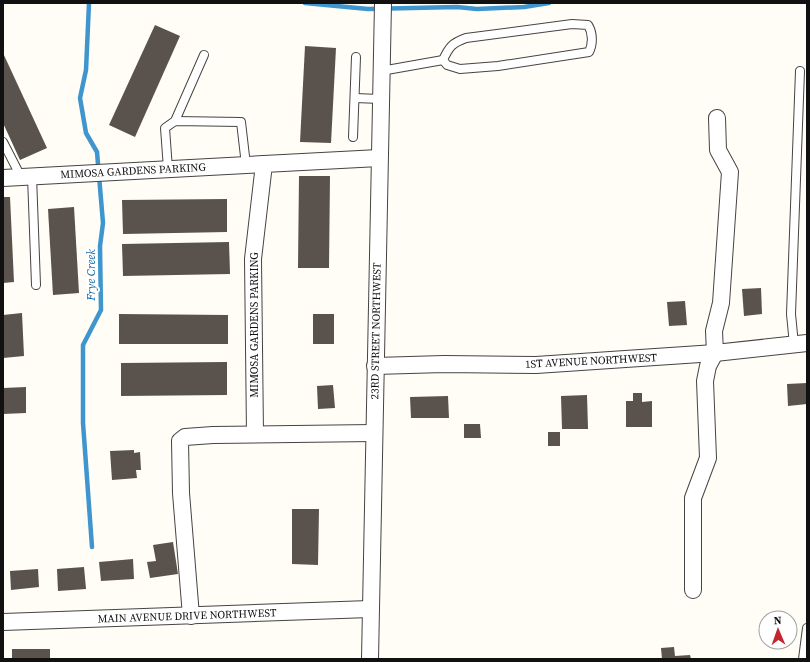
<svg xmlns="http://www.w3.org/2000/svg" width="810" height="662" viewBox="0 0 810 662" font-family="'Source Serif 4',serif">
<rect width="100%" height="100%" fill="#fffdf5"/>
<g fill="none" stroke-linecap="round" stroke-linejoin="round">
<g stroke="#3f96cf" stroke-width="4.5">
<polyline points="89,3 86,70 80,98 86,133 97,152 103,223 100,246 101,310 83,345 83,423 92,547"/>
<polyline points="305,3 368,9 457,7 477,9 524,7 549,3"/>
</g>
</g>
<g fill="#5a524d">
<polygon points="155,25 180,36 135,137 109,125"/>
<polygon points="305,46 336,48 331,143 300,142"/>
<polygon points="3,53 47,148 20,160 3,123"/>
<polygon points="299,176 330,176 329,268 298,268"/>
<polygon points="3,197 10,197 14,282 3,283"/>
<polygon points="227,199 227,232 123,234 122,200"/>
<polygon points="74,207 79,293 53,295 48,209"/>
<polygon points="229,242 230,274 123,276 122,244"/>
<polygon points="761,288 762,314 744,316 742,289"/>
<polygon points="685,301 687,325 669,326 667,302"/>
<polygon points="22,313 24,356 3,358 3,315"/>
<polygon points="119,314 228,315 228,344 119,344"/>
<rect x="313" y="314" width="21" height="30"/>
<polygon points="227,362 227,395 121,396 121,363"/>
<polygon points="807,383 807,404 788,406 787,384"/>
<polygon points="333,385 335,408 318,409 317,386"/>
<polygon points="26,387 26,413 3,414 3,388"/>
<polygon points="633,393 642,393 642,402 652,401 652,427 626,427 626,401 633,401"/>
<polygon points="587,395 588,429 562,429 561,396"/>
<polygon points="448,396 449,418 411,418 410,397"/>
<polygon points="464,424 480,424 481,438 464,438"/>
<rect x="548" y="432" width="12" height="14"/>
<polygon points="134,450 134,453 140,452 141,470 136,470 137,478 112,480 110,451"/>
<polygon points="292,509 319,509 318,565 292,564"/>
<polygon points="173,542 178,574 150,578 147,562 156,561 153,545"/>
<polygon points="133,559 134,579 101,581 99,562"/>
<polygon points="84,567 86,589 58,591 57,569"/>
<polygon points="38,569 39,587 11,590 10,571"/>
<polygon points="674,647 675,656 690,655 691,659 662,659 661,648"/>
<rect x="12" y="649" width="38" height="10"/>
</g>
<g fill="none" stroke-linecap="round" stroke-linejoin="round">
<g stroke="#444" stroke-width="10">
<g id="service">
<path d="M572,24L588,25C593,33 593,44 589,52L498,66L460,69L447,65L443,60C449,47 452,43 466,38Z"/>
<polyline points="381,71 443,60"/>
<polyline points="355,98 380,99"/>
<polyline points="175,121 204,55"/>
<polyline points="353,137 356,57"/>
<polyline points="3,142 21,177"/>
<polyline points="168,169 165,128 175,121 241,122 246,165"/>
<polyline points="32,176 36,285"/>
<polyline points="794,345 791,314 800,71"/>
<polyline points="803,659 807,628"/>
</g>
</g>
<g stroke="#444" stroke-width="18">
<g id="minor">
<polyline points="3,178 264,164"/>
<polyline points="375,366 444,364 536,365 715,353 807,343"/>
<polyline points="255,434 253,259 264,164 379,158"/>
<polyline points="693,590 693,498 708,458 705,381 708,366 715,353 714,331 721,303 730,172 718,150 717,118"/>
<polyline points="191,616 181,493 180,441 185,437 213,435 374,433"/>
<polyline points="3,622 370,609"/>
<polyline points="370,659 383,3"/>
</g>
</g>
<use href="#service" stroke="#fff" stroke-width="8"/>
<use href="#minor" stroke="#fff" stroke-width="16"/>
</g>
<g text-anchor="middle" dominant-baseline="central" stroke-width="4" stroke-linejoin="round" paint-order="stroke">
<g font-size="11" fill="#111" stroke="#fff">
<text transform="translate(133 171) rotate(-3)">MIMOSA GARDENS PARKING</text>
<text transform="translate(254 325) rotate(-90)">MIMOSA GARDENS PARKING</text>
<text transform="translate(376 331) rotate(-89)">23RD STREET NORTHWEST</text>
<text transform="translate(591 361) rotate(-3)">1ST AVENUE NORTHWEST</text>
<text transform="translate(187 616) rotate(-2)">MAIN AVENUE DRIVE NORTHWEST</text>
</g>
<g font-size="12" font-style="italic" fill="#1768a6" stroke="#fff">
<text transform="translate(91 275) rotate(-90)">Frye Creek</text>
</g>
</g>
<rect width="810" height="662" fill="none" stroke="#111111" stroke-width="8"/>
<g transform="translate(778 630) rotate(358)"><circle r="19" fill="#ffffff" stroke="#a0a0a0"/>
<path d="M0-3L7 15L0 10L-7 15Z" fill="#c4262e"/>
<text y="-6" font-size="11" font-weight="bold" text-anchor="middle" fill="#111111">N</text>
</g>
</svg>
